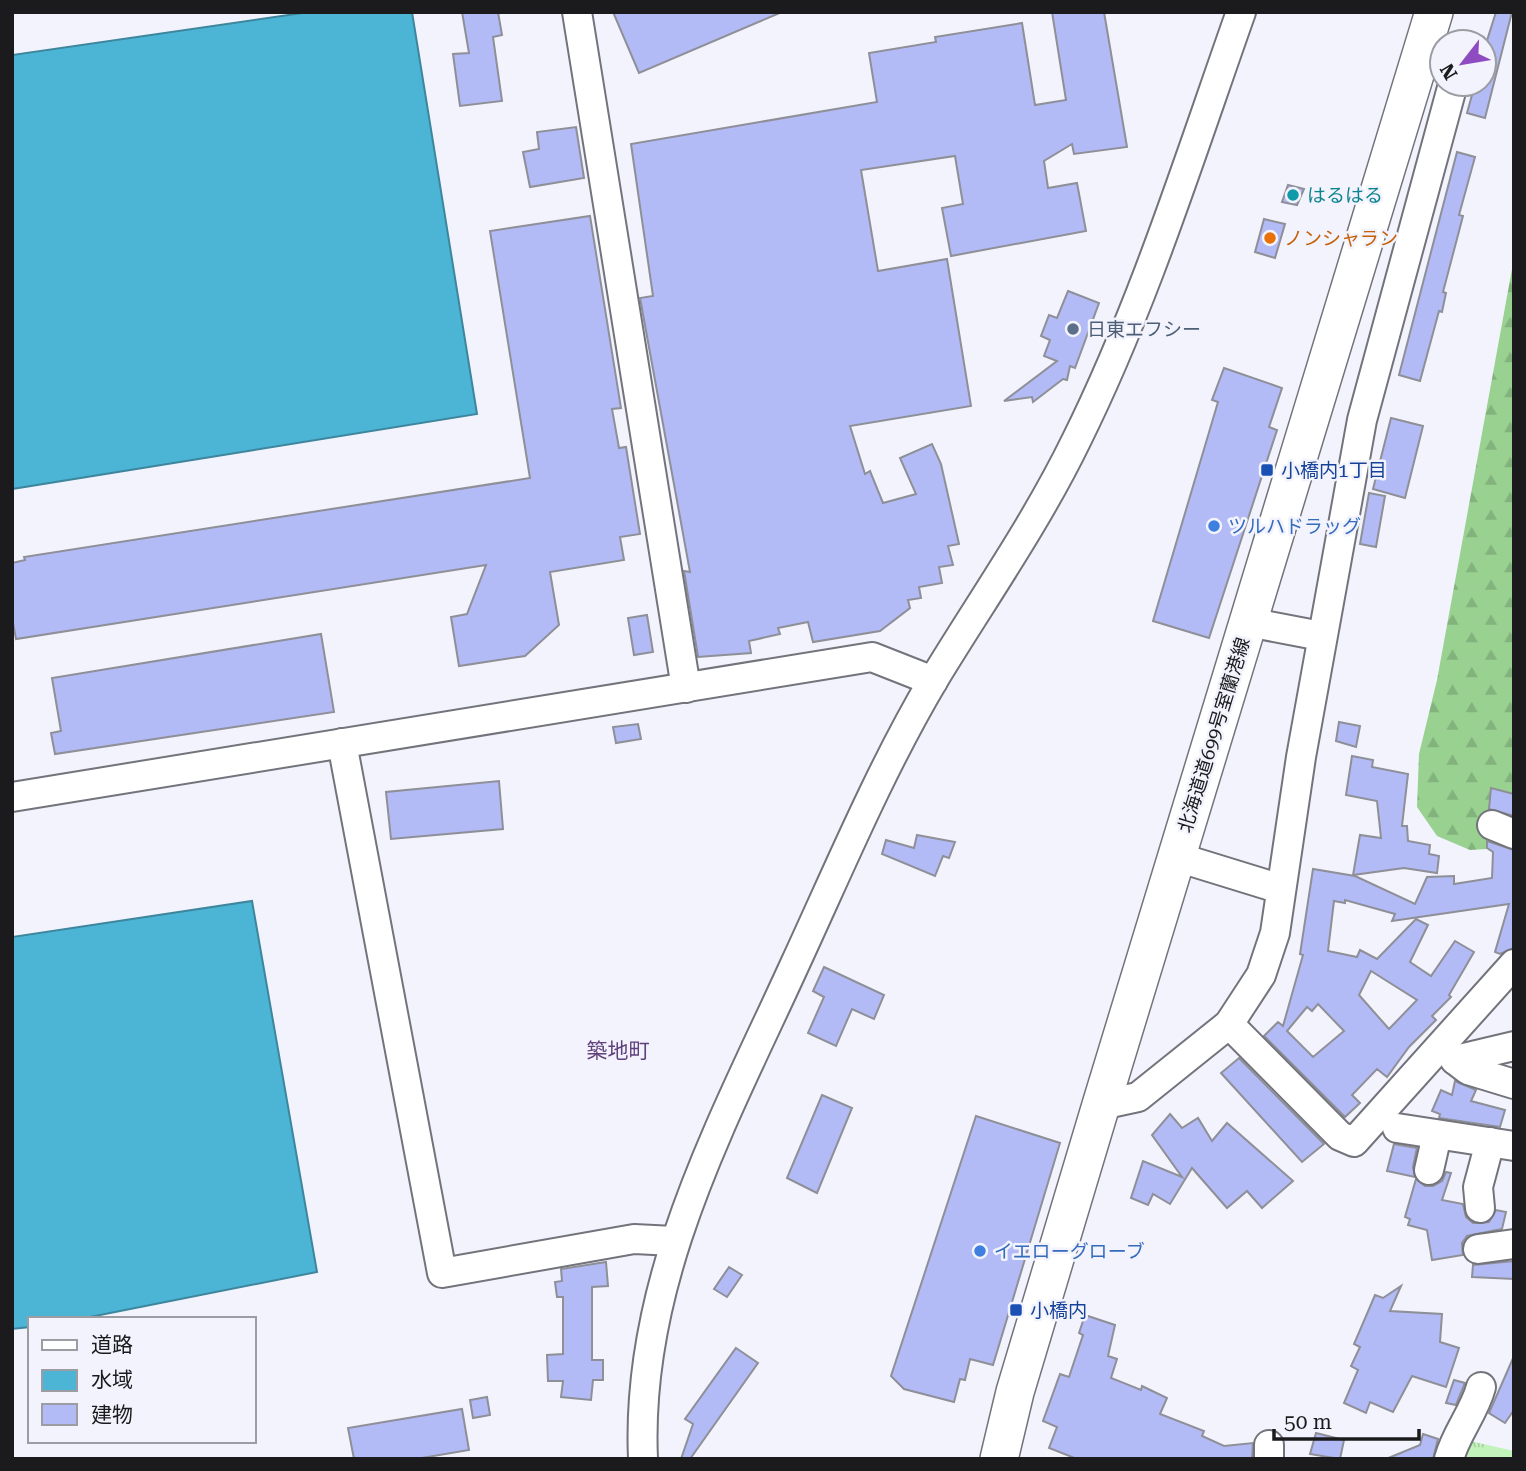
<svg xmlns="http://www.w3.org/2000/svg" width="1526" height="1471" viewBox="0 0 1526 1471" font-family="'Roboto Serif','Noto Sans JP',serif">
<defs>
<pattern id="forest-firs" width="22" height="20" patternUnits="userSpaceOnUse" patternTransform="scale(1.75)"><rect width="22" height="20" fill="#99d191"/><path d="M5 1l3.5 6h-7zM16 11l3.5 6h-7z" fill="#83b37d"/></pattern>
<pattern id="park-tufts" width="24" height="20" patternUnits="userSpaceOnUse" patternTransform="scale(1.75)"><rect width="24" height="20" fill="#c2f3ba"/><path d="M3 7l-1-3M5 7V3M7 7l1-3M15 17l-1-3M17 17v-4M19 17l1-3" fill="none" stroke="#a6d09f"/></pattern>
</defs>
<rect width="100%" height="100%" fill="#f2f3fc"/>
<polygon fill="url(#forest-firs)" points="1514,258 1514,843 1503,848 1470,850 1437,836 1417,807 1419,754 1437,680"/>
<polygon fill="url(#park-tufts)" points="1461,1439 1514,1451 1514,1459 1455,1459"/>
<g fill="#4cb4d4" stroke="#3d869d" stroke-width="2">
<polygon points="309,12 412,12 477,414 12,489 12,55"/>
<polygon points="252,901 317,1272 80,1319 30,1319 30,1327 12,1329 12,937"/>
</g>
<g fill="#b2bbf6" stroke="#8e8f97" stroke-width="2" fill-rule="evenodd">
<polygon points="462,12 498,12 502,35 493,37 502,101 460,106 453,54 469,53"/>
<polygon points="613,12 782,12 639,73"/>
<polygon points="1052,12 1104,12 1127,147 1074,154 1072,144 1044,161 1048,188 1077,183 1086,231 951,256 942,208 963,204 955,156 861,170 878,271 947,259 971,406 850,426 865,474 870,471 883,503 916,494 900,458 932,444 941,464 959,544 948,546 953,565 939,567 942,583 919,587 921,598 908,600 910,608 880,631 813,642 808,622 778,628 780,634 749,641 751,653 698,657 684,571 690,572 640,298 653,296 631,144 877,102 869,53 936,42 935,37 1022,23 1035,105 1066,100"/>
<polygon points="1496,12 1512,12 1485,118 1467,113 1475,84 1484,84 1484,50"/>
<polygon points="576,127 584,178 530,187 523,152 539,149 537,132"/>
<polygon points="1457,152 1475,157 1459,215 1463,216 1443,292 1446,293 1442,312 1439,311 1420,381 1399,375"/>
<polygon points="1288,185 1304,189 1297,205 1282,202"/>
<polygon points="590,216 621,408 612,409 619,448 626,447 640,534 620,537 624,560 550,572 559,625 525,656 459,666 451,617 467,614 486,565 16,639 12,618 12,563 25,560 24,557 530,478 490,231"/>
<polygon points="1264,219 1285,224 1275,258 1255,252"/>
<polygon points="1068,291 1099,303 1075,368 1070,366 1067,380 1063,379 1033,402 1032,397 1004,401 1057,361 1044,356 1050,340 1041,336 1049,315 1057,318"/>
<polygon points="1224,368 1282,388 1269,427 1277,430 1209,638 1153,621 1218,402 1212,400"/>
<polygon points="1391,418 1423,426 1405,498 1373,489"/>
<polygon points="1369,493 1385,496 1376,547 1360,544"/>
<polygon points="647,615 653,652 634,655 628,618"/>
<polygon points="321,634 334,712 55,754 51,733 61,731 52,678"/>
<polygon points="1339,722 1360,726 1356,747 1336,741"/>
<polygon points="638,724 641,739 616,743 613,727"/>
<polygon points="1352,756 1373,760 1372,767 1408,774 1402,826 1407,826 1408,841 1430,845 1429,854 1439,856 1437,873 1404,868 1353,875 1360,835 1381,838 1377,801 1346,795"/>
<polygon points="499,781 503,829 391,839 386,792"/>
<polygon points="1491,788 1514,794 1514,816 1489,809"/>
<polygon points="917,835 955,842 949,858 943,856 935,876 882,854 886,840 914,848"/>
<path d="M1487,841L1514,850V948L1500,954L1495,952L1509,904L1392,921L1395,914L1345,900V903L1334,901L1328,951L1357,957L1360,950L1377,959L1416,919L1428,925L1410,962L1431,976L1455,941L1474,952L1449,995L1451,997L1432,1016L1436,1020L1409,1047L1387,1077L1377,1069L1352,1095L1360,1103L1345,1117L1264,1036L1278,1022L1283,1026L1303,955L1300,954L1313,869L1355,876L1415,904L1427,877L1454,876V884L1492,878L1493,852L1487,848ZM1371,971L1417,1000L1389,1029L1359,995ZM1318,1004L1344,1031L1313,1057L1287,1031L1307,1007L1312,1011Z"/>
<polygon points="824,967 884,995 874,1019 852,1009 836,1046 808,1033 824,997 813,991"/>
<polygon points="1239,1058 1324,1144 1302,1162 1221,1073"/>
<polygon points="1455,1081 1476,1090 1471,1101 1505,1110 1500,1127 1439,1118 1440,1114 1432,1111 1441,1090 1452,1095"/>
<polygon points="822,1095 852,1108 817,1193 787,1178"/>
<polygon points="1170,1114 1182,1128 1198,1118 1212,1141 1227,1123 1293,1181 1262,1208 1247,1191 1227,1208 1192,1168 1170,1204 1153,1194 1148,1205 1131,1198 1143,1161 1182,1177 1152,1135"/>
<polygon points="976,1116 1060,1143 993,1365 970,1359 965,1380 960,1379 954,1402 904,1389 891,1376"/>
<polygon points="1394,1144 1417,1148 1413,1167 1415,1177 1387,1171"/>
<polygon points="1446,1172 1451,1173 1442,1200 1463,1204 1466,1217 1473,1223 1489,1222 1496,1210 1506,1212 1502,1229 1467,1236 1462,1243 1463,1255 1432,1260 1427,1230 1408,1225 1410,1219 1405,1217 1416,1179 1425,1186 1433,1186 1442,1181"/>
<polygon points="1514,1261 1514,1279 1472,1277 1473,1265"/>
<polygon points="606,1262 608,1286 592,1287 592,1360 603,1360 603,1380 593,1380 591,1400 561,1397 563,1381 548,1381 547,1355 563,1354 563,1297 557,1297 555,1282 562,1281 561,1269"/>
<polygon points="729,1267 742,1275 727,1297 714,1289"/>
<polygon points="1401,1286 1390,1311 1442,1314 1440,1342 1459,1348 1446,1387 1412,1376 1393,1412 1370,1402 1366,1413 1344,1403 1358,1370 1351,1366 1360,1347 1354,1344 1375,1295 1383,1298"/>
<polygon points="1085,1315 1115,1325 1108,1356 1117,1359 1111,1378 1141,1390 1142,1386 1167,1398 1160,1414 1204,1431 1202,1436 1224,1446 1253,1443 1252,1459 1077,1459 1049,1448 1057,1427 1043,1421 1060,1374 1069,1377 1083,1335 1079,1333"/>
<polygon points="736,1348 758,1363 690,1459 681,1459 693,1424 685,1419"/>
<polygon points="1514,1356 1514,1410 1505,1423 1489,1413"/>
<polygon points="1454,1380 1465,1383 1456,1405 1446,1403"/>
<polygon points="487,1397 490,1415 473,1418 470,1400"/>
<polygon points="462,1409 469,1450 416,1459 354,1459 348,1428"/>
<polygon points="1316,1433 1344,1440 1340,1459 1310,1454"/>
<polygon points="1423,1434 1438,1439 1433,1459 1386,1459 1420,1445"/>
</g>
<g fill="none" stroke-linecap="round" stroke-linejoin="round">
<g stroke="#73747b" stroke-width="32">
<g id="minor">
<polyline points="577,12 686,688"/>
<polyline points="1248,622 1321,636"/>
<polyline points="342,743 442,1273 634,1239 674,1241"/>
<polyline points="12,797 872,657 933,681"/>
<polyline points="1492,825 1514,834"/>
<polyline points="1177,857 1281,889"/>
<polyline points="1229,1024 1340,1136 1354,1142 1514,964"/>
<polyline points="1455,1060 1468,1070 1514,1084"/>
<polyline points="1455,1060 1514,1046"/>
<polyline points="1101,1105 1138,1097 1229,1024 1261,975 1275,933 1301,757 1362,420 1453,84"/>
<polyline points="1397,1128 1514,1146"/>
<polyline points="1429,1170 1437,1135"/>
<polyline points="1480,1208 1478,1187 1490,1142"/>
<polyline points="1478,1249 1514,1244"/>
<polyline points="1269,1445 1269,1459"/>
<path d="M643,1459C635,1280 723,1122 795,964C839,869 880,770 934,679C982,600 1035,525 1076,441C1144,304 1190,156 1241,12"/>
<path d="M1449,1459C1456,1433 1474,1413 1481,1387"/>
</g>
</g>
<g stroke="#73747b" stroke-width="40">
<polyline id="major" points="999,1459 1015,1392 1101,1105 1434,12"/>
</g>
<use href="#minor" stroke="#fff" stroke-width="28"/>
<use href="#major" stroke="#fff" stroke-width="37"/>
</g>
<circle fill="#0f9aa8" stroke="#f2f3fc" stroke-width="2.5" cx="1293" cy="195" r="7"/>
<circle fill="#e8710a" stroke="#f2f3fc" stroke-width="2.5" cx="1270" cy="238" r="7"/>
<circle fill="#5c6f8a" stroke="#f2f3fc" stroke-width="2.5" cx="1073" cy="329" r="7"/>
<g fill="#1a4fb4" stroke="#f2f3fc" stroke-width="2.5">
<rect x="1260" y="463" width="14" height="14" rx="3.5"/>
<rect x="1009" y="1303" width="14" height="14" rx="3.5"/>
</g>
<g fill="#3f7fe0" stroke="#f2f3fc" stroke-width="2.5">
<circle cx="1214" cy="526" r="7"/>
<circle cx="980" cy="1251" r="7"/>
</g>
<g text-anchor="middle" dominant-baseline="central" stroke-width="5" stroke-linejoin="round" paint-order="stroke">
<g font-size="19" fill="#0d838f" stroke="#f2f3fc" text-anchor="start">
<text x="1307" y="195">はるはる</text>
</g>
<g font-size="19" fill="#c56008" stroke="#f2f3fc" text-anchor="start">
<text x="1284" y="238">ノンシャラン</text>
</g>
<g font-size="19" fill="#4e5e75" stroke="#f2f3fc" text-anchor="start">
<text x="1087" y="329">日東エフシー</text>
</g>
<g font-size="19" fill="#164399" stroke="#f2f3fc" text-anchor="start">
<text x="1281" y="470">小橋内1丁目</text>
<text x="1030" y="1310">小橋内</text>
</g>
<g font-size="19" fill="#366cbe" stroke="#f2f3fc" text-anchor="start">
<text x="1228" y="526">ツルハドラッグ</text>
<text x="994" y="1251">イエローグローブ</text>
</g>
<g font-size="19" fill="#1b1b1e" stroke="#f2f3fc">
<text transform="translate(1214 735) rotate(-73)">北海道道699号室蘭港線</text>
</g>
<g font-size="21" fill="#61417b" stroke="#f2f3fc">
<text x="618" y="1051">築地町</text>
</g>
</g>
<rect width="1526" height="1471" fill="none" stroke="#1b1b1e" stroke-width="28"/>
<rect x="28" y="1317" width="228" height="126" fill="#f2f3fc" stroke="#9c9da3" stroke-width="2"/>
<rect x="42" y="1340" width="35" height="10" fill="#ffffff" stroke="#9c9da3" stroke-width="2"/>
<text x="91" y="1352" font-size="21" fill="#1b1b1e">道路</text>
<rect x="42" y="1370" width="35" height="21" fill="#4cb4d4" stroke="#9c9da3" stroke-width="2"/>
<text x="91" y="1387" font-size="21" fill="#1b1b1e">水域</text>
<rect x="42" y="1404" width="35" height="21" fill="#b2bbf6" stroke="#9c9da3" stroke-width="2"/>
<text x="91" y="1422" font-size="21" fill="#1b1b1e">建物</text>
<g transform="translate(1463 63) rotate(239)"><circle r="33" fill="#f2f3fc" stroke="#9c9da3" stroke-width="2"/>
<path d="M0-5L12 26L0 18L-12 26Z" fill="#8f4bc0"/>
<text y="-10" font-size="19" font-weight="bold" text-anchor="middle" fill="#1b1b1e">N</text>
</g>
<path d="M1274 1429v10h145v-10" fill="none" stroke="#1b1b1e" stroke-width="3.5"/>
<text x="1284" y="1429" font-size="21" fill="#1b1b1e" stroke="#f2f3fc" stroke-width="5" paint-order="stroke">50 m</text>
</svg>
